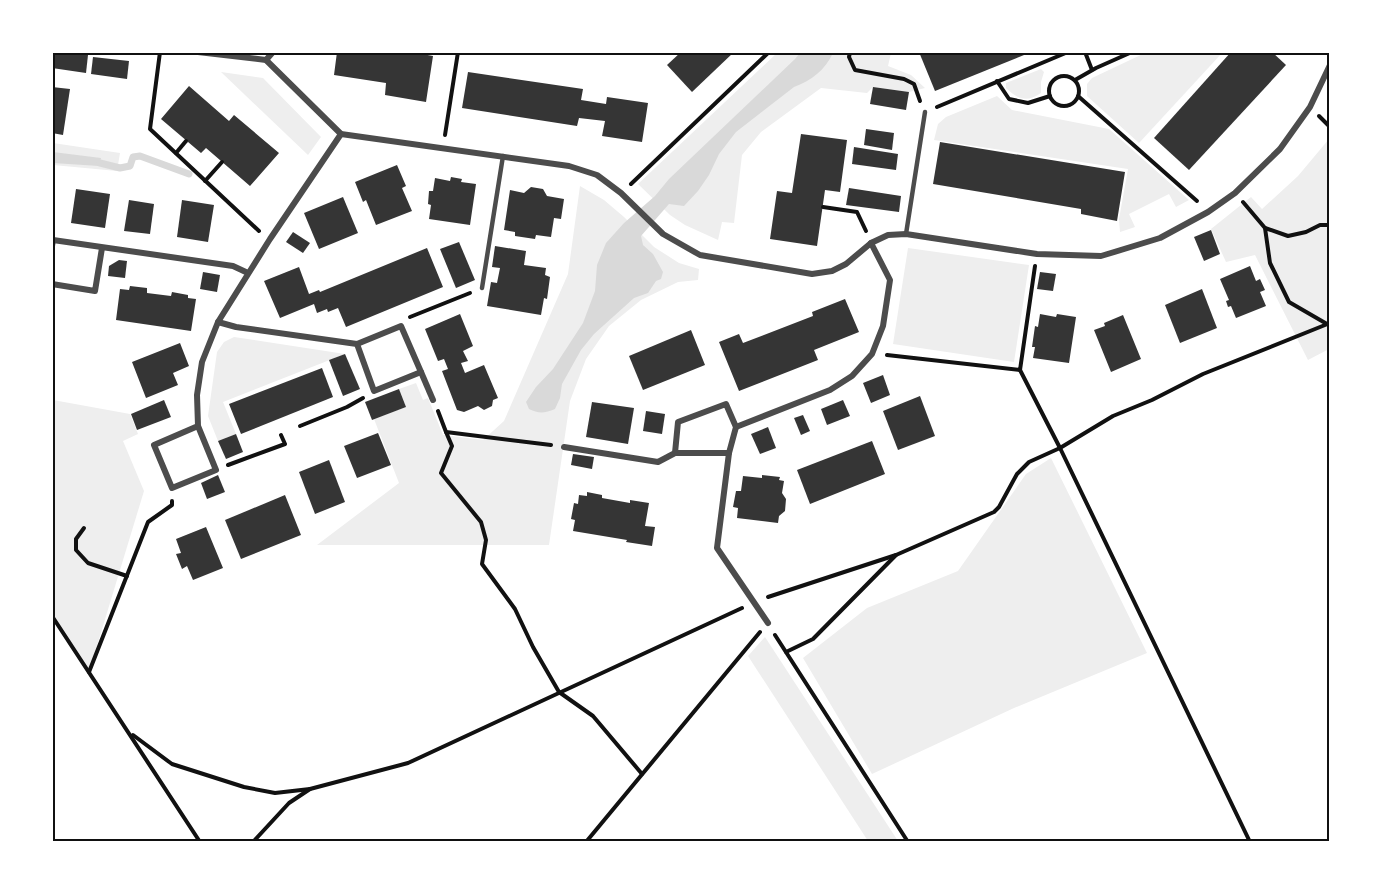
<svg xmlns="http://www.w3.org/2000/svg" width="1382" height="894" viewBox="0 0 1382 894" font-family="'IBM Plex Sans',sans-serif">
<rect width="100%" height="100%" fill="#fff"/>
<g fill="#eee">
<polygon points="1147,52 1222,53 1139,143 1087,96 1087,84 1092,78"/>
<polygon points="777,53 891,53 888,66 911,75 925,88 909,92 873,87 867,93 821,88 761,132 742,155 734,223 722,222 718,240 685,225 670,215 638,184"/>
<path d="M1041,69L1044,72L1041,82V93C1027,103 1017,99 1006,88V83Z"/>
<polygon points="221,72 263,78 321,137 308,155"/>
<polygon points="997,96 1012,110 1109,129 1189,200 1176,207 1169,194 1129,214 1135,227 1120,232 1119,219 1128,169 934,140 938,124 946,117"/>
<polygon points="1329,139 1329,349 1308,360 1255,255 1226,262 1211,229 1251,197 1262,209 1298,176"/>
<polygon points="53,143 120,153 117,171 53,165"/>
<polygon points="580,186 604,200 624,217 654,247 679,263 699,269 698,280 678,282 641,300 609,326 586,359 570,401 549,545 317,545 399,483 374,419 406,407 399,389 416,383 423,400 428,398 443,435 483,440 504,421 568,274"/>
<polygon points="908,248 1029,265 1014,362 893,344"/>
<polygon points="234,337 345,354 223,402 236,434 218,441 208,416 217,352 224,342"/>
<polygon points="53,400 130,414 138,434 123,441 144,491 89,672 53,616"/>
<polygon points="1051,458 1147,653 1014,708 872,774 803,658 867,608 958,571 1026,474"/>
<polygon points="765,637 898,841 868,841 748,656"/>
</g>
<g fill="#d9d9d9">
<path d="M800,53H833C825,70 812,80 794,87L736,132L719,154L709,175L698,191L684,206L669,204L641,236L643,245L653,254L663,272L661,279L656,281L648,293L634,298L594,334L581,350L562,384L560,398L555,409C545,413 539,414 529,409L526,402L536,387L553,369L583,323L595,291L597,265L606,243L624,223L655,196L669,179L795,59Z"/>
<polygon points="53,152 101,158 99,166 53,163"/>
</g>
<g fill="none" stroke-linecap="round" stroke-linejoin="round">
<polyline stroke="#d9d9d9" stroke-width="7" points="100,163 120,168 130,166 133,157 140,156 189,174"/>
</g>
<g fill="#353535">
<polygon points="52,52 68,52 88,55 86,73 52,68"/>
<polygon points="337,52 411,52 433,56 426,102 385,95 386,83 334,75"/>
<polygon points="681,52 734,52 692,92 667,65"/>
<polygon points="919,52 1029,52 1029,53 935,91"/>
<polygon points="1231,52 1272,52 1286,65 1189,170 1154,138"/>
<polygon points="93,57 129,61 127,79 91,74"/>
<polygon points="468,72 583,89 581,100 606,104 607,97 648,103 642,142 602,136 605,121 579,118 577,126 462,108"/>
<polygon points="189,86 229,121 234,115 279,153 250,186 206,148 201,153 161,119"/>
<polygon points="52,87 70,89 63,135 52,133"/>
<polygon points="873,87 909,92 906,110 870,104"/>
<polygon points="866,129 894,133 892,150 864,145"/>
<polygon points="801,134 847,140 840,192 825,190 817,246 770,239 777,191 792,193"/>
<polygon points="940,142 1125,172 1117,221 1081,214 1081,209 933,184"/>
<polygon points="854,147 898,154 896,170 852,164"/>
<polygon points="397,165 406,186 402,188 412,211 376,225 366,200 363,202 355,182"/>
<polygon points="451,177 462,179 461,182 476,184 470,225 429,219 431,205 428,204 429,191 433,191 435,178 450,181"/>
<polygon points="531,187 543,189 547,196 564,199 561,219 554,218 551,237 536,235 535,239 515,236 515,232 504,230 510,190 524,193"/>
<polygon points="849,188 901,196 899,212 846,205"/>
<polygon points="76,189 110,194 105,228 71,223"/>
<polygon points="343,197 358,233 319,249 304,213"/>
<polygon points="129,200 154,204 150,234 124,231"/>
<polygon points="182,200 214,205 208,242 177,237"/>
<polygon points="1211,230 1220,254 1204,261 1194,237"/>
<polygon points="293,232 310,243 303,253 286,242"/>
<polygon points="459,242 475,280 456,288 440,249"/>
<polygon points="495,246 526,251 524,265 546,268 545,275 550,277 547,299 544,298 541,315 487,306 491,282 497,283 500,268 492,267"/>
<polygon points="427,248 443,287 346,327 338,308 328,312 327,309 317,313 314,304 280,318 264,281 299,267 309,294 319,290 320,292"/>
<polygon points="119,260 127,261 125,278 108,276 109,266"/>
<polygon points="1250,266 1256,281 1260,279 1265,290 1260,292 1266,306 1236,318 1231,306 1228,307 1226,301 1229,300 1220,279"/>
<polygon points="203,272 220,275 217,292 200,289"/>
<polygon points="1040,272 1056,274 1053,291 1037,289"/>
<polygon points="130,286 147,288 147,293 171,296 172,292 188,295 188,298 196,299 191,331 116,320 120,289 129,290"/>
<polygon points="1202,289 1217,328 1180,343 1165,305"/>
<polygon points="845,299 859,332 814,350 818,360 739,391 719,342 739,334 743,343 813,316 812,312"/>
<polygon points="460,314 473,346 463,351 468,361 461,363 465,373 484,365 498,398 493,400 492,406 484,410 478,406 464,412 457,410 442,371 448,369 444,359 438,361 425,329"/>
<polygon points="1040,314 1056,317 1057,314 1076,317 1069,363 1033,358 1035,347 1032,347 1035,326 1038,327"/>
<polygon points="1123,315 1141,359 1111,372 1094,330 1105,326 1104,323"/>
<polygon points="691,330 705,365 643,390 629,356"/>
<polygon points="180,343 189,366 173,373 178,385 146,398 132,362"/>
<polygon points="345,354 360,389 343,396 329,360"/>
<polygon points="322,368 333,397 241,434 229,404"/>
<polygon points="883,375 890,395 871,403 863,383"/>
<polygon points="399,389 406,407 372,420 365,402"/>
<polygon points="920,396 935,436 898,450 883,411"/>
<polygon points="164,400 171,417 137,430 131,414"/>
<polygon points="843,400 850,416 827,425 821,409"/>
<polygon points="592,402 634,408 628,444 586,437"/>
<polygon points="646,411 665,414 662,434 643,431"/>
<polygon points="803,415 810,431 801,435 794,418"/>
<polygon points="768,427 776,448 760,454 751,434"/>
<polygon points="378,433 391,465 357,478 344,446"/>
<polygon points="236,434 243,452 226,459 218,441"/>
<polygon points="872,441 885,474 810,504 797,470"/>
<polygon points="573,454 594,457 592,469 571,465"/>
<polygon points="329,460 345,502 315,514 299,472"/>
<polygon points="218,475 225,492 207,499 201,483"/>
<polygon points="762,475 780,477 779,480 784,481 782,493 786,499 785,511 779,516 778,523 737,518 738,508 733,507 736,491 741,491 743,476 762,478"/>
<polygon points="587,492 602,495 602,498 630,503 630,500 649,503 645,526 655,527 652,546 626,542 627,540 573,531 575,520 571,519 574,503 578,504 579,495 587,496"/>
<polygon points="285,495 301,535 241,559 225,520"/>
<polygon points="206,527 223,568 193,580 187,566 182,569 176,554 181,553 176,539"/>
</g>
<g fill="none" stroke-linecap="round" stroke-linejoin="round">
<g stroke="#111" stroke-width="4">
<polyline points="160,52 150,129 259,231"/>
<polyline points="850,52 849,57 855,70 904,79 914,84 920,101"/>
<polyline points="1085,52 1092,70"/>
<circle cx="1064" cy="91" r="15"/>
<polyline points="1075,80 1096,68 1132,52"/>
<polyline points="997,81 1009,99 1028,103 1050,96"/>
<polyline points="1078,96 1197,201"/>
<polyline points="937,107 1068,52"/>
<polyline points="1319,116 1330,127"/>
<polyline points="445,135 458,52"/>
<polyline points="176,153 186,141"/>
<polyline points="205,181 222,162"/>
<polyline points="631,184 769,52"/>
<polyline points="1243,202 1265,228 1288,236 1306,232 1320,225 1330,225"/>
<polyline points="823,207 857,212 866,231"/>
<polyline points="1265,228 1270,263 1289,302 1327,324"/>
<polyline points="410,317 470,293"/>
<polyline points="887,355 1020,370 1035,266"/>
<polyline points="1020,370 1060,448 1250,842"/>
<polyline points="438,411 446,432 551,445"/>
<polyline points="300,426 347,407 363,398"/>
<polyline points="446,432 452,446 441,473 481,522 486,540 482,564 515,609 533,647 559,692 593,716 642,774"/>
<polyline points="228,465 285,444 281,435"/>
<polyline points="84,528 76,539 76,550 88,563 127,576"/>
<polyline points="768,597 896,555"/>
<polyline points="52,616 200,842"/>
<polyline points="775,635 908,842"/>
<polyline points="786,652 813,639 896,555 994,512 999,507 1017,474 1029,462 1060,448 1113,416 1152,400 1203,374 1330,323"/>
<polyline points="89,672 148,522 172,505 172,501"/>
<polyline points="133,735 172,764 244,787 275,793 310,789"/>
<polyline points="253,842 289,803 310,789 408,763 742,608"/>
<polyline points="586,842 760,632"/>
</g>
<g stroke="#4c4c4c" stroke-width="4.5">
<polyline points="906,234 925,112"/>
<polyline points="482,288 503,156"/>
</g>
<g stroke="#4c4c4c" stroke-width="6">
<polyline points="198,52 266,60 341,134 569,166 597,175 621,193 663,234 700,255 812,274 832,271 846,264 871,243 888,235 906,234 1037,254 1101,256 1160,238 1208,212 1235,193 1280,149 1310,107 1330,65"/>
<polyline points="266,60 273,52"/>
<polyline points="52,246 53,240 233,266 248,273"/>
<polyline points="52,284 95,291 102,248"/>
<polyline points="218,322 236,327 357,344 401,326 421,372 374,391 357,344"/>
<polyline points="421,372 433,400"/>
<polygon points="726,404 736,427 729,453 675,453 678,422"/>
<polyline points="198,426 154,445 172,488 216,470 198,426 197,395 202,362 218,322 270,239 341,134"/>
<polyline points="736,427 830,390 852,376 872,354 883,326 890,280 871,243"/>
<polyline points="564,447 658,462 675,453"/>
<polyline points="729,453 717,548 768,623"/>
</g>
</g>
<rect width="1382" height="894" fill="none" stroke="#ffffff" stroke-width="108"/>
<rect x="54" y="54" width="1274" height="786" fill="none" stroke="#111" stroke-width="2"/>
</svg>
